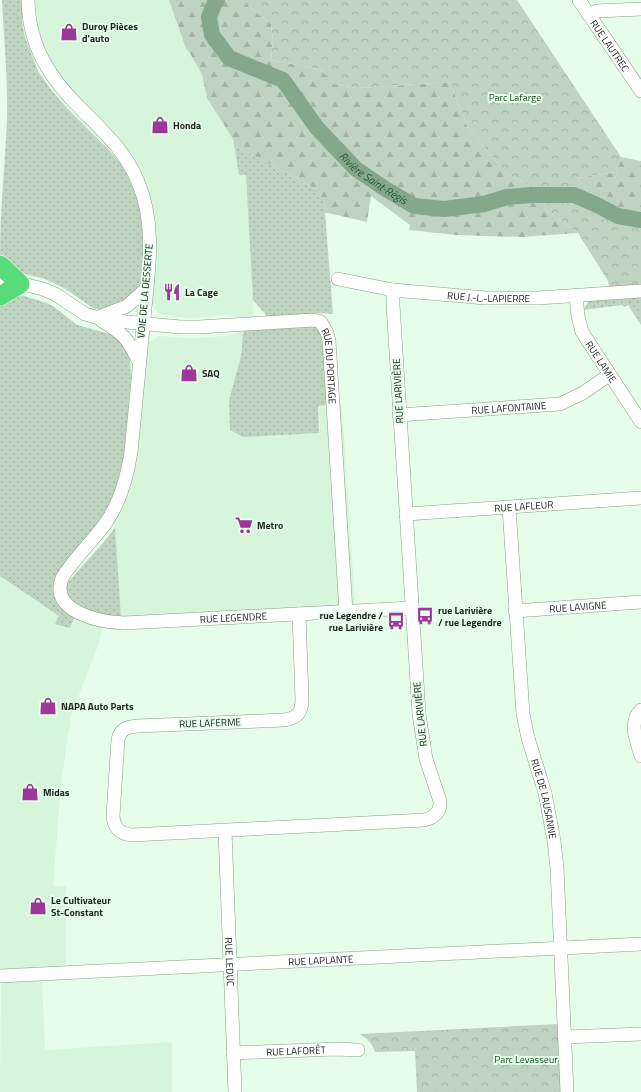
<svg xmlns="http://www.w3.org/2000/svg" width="641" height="1092" viewBox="0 0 641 1092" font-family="'Titillium Web',sans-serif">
<defs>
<pattern id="grass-dots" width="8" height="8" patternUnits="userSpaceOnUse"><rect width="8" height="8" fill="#bed4c1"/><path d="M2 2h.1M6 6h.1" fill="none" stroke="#a3b6a6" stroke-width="1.8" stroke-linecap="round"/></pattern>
<pattern id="forest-firs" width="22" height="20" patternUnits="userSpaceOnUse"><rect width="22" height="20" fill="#bed4c1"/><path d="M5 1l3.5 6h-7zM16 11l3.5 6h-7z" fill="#a3b6a6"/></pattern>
<pattern id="park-crowns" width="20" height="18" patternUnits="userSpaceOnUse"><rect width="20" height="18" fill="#bed4c1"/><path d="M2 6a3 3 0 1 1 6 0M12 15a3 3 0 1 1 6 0" fill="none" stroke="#a3b6a6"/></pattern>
</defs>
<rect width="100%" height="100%" fill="#e6fee9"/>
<g fill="#d6f5da">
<polygon points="35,0 169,0 186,49 189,52 202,74 207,98 233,138 239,175 246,175 254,317 243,318 224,315 191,318 169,316 160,314 153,307 151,303 156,227 152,204 146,183 141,172 128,150 60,77 50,59 42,43 38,28"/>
<polygon points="244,331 243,334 241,356 229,400 320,431 318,406 342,404 355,605 121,617 114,522 125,500 135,467 148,343 159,336 188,338 227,336"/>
<polygon points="0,576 59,616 64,609 103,626 99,643 71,716 61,783 53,887 66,886 66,967 0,970"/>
<polygon points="42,980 45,1050 172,1042 172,1092 0,1092 1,981"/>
</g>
<g fill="url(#grass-dots)">
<path d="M2,0H22V22L25,37L38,71L50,88L64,105L110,151L122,165L130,181L141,209L143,231L142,277L139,289L133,297L101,310L93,308L64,288L45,279L21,273L0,256C0,210 5,165 7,119C8,79 4,40 2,0Z"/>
<polygon points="233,138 238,147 318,190 328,213 325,213 333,314 318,313 268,317 253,300 246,175 239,175"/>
<path d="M18,296H24L47,303L53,306L77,325L110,334L122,343L129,356L130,360L131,376L125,446L121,478L110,504L102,518L58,572C46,594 59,602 75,616L70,628L55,624L59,616L0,576V305L12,297Z"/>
<polygon points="641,297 641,325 628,305 624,307 622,305 583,310 589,301 592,301"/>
<polygon points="316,326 318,328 323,337 328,405 318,406 319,433 243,437 230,430 229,400 241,356 243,334 244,331"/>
<path d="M115,528L121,617C106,615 56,607 68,582L103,543Z"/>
</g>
<g fill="url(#forest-firs)">
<polygon points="169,0 241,0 271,24 273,40 271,60 320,69 334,84 357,88 450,82 467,126 507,174 539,190 546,210 578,233 521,237 456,235 409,230 410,225 371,196 367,222 328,213 318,190 238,147 207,98 202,74 189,52 186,49"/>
<polygon points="621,157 641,161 641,225 631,225 587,191 577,178 616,172"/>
</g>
<g fill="url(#park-crowns)">
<polygon points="241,0 517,0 621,157 616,172 577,178 587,191 631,225 641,225 641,285 609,287 608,281 578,233 546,210 539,190 507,174 467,126 450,82 357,88 334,84 320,69 271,60 273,40 271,24"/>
<path d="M558,1024L561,1092H417L415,1051L375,1052C373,1044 367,1039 360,1034Z"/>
</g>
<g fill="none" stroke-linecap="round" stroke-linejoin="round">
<path stroke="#85a88a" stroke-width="16" id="s1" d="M217,0L215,2L209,17L212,35L229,58L283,80L317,128L356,169L384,188L414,206L444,209L484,204L507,197L532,195H574L597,205L618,216L641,220"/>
<g stroke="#869c89" stroke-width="14">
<g id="minor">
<path id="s2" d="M28,0C29,47 50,79 83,111C105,133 126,152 138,182C158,228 147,280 143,328C139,370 135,411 131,452C127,478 120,503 105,524C91,543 74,558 62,578C49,612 100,622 124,623L412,608"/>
<path id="s3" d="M579,0L641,91"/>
<polyline points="588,14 597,11 641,9"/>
<path id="s4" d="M338,279L393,290L486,298H538L641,291"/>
<path id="s5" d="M0,282L27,285L43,289L55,294L85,314L106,320L180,327H199L313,320L321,322L327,333L329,341L346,612"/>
<path id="s6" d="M576,296L578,316L582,332L641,422"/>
<polyline points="99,317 127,306 146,289"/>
<path d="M102,321C124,334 128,339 139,362"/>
<path id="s7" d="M399,415L560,404L583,393L609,375"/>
<path id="s8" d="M509,508L523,714L528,738L545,793L554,841L557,868L567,1092"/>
<path id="s9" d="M406,514L641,498"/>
<path id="s10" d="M515,611L641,602"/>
<path d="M299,614L302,699C302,712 298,718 284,720L137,726C127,727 120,729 118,740L113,816C114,828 120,834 132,835L424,820C434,818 441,812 440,801L426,759L419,714L393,305V290"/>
<path d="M641,710C628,722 637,742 641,756"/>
<path id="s11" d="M225,831L235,1092"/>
<path id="s12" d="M0,976L641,944"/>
<polyline points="565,1037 641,1034"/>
<path id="s13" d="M233,1053L336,1049L358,1050"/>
</g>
</g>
<g stroke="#fff" stroke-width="20">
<polyline id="highway" points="0,265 20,284 0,296"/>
</g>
<use href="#minor" stroke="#fff" stroke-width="13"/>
<use href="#highway" stroke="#58dc7a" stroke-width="19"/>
</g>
<defs>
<g id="shop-bare" transform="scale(1.38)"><path d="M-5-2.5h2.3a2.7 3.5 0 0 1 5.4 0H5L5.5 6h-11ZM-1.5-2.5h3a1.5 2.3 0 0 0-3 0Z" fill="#9d379a" stroke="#e6fee9" stroke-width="2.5" paint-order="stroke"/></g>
<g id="restaurant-bare" transform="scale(1.38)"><path d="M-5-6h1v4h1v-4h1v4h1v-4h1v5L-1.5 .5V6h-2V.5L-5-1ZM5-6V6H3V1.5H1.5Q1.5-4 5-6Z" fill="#9d379a" stroke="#e6fee9" stroke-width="2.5" paint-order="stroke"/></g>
<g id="supermarket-bare" transform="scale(1.38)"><path d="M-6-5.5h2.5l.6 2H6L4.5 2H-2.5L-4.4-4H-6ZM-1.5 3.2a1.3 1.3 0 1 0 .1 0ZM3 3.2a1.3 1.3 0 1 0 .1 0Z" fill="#9d379a" stroke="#e6fee9" stroke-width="2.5" paint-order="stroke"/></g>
<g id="bus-bare" transform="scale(1.38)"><path d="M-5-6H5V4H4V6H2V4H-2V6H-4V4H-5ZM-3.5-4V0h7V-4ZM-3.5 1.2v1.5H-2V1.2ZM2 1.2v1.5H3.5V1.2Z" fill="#9d379a" stroke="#e6fee9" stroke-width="2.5" paint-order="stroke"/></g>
</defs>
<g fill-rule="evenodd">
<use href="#shop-bare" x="69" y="32"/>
<use href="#shop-bare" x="160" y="125"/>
<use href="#restaurant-bare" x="172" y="292"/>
<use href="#shop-bare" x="189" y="373"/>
<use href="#supermarket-bare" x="244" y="525"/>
<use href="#bus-bare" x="425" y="616"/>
<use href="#bus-bare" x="396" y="621"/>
<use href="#shop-bare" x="48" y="706"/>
<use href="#shop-bare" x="30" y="792"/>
<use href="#shop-bare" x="38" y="906"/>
</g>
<g text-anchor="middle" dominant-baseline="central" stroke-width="4" stroke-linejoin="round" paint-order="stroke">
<g font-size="10" font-weight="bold" fill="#212a23" stroke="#e6fee9" text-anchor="start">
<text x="82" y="26">Duroy Pièces<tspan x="82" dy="12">d'auto</tspan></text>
<text x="173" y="125">Honda</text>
<text x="185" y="292">La Cage</text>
<text x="202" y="373">SAQ</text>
<text x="257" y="525">Metro</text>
<text x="438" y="610">rue Larivière<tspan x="438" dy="12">/ rue Legendre</tspan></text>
<text x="383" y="615" text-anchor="end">rue Legendre /<tspan x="383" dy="12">rue Larivière</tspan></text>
<text x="61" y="706">NAPA Auto Parts</text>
<text x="43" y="792">Midas</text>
<text x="51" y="900">Le Cultivateur<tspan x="51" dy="12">St-Constant</tspan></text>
</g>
<g font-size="10" fill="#212a23" stroke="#e6fee9">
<text stroke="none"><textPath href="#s3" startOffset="55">RUE LAUTREC</textPath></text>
<text transform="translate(145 291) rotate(-85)">VOIE DE LA DESSERTE</text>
<text stroke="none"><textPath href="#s4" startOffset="152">RUE J.-L.-LAPIERRE</textPath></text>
<text stroke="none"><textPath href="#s6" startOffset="72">RUE LAMIE</textPath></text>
<text stroke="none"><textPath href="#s5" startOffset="376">RUE DU PORTAGE</textPath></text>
<text transform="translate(398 391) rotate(-93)">RUE LARIVIÈRE</text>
<text stroke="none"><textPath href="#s7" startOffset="110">RUE LAFONTAINE</textPath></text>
<text stroke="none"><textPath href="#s9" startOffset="118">RUE LAFLEUR</textPath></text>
<text stroke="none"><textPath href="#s10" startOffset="63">RUE LAVIGNE</textPath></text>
<text stroke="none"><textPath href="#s2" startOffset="836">RUE LEGENDRE</textPath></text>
<text transform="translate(420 714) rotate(-96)">RUE LARIVIÈRE</text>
<text transform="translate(210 723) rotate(-2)">RUE LAFERME</text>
<text stroke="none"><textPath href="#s8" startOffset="294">RUE DE LAUSANNE</textPath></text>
<text stroke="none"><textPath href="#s12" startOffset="321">RUE LAPLANTE</textPath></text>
<text stroke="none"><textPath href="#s11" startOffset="131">RUE LEDUC</textPath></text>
<text stroke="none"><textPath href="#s13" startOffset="63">RUE LAFORÊT</textPath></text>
</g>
<g font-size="10" fill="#1c5129" stroke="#e6fee9">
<text x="515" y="97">Parc Lafarge</text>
<text x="526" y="1059">Parc Levasseur</text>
</g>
<g font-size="11" font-style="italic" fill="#235830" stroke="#e6fee9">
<text stroke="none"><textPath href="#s1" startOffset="259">Rivière Saint-Régis</textPath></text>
</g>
</g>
</svg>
